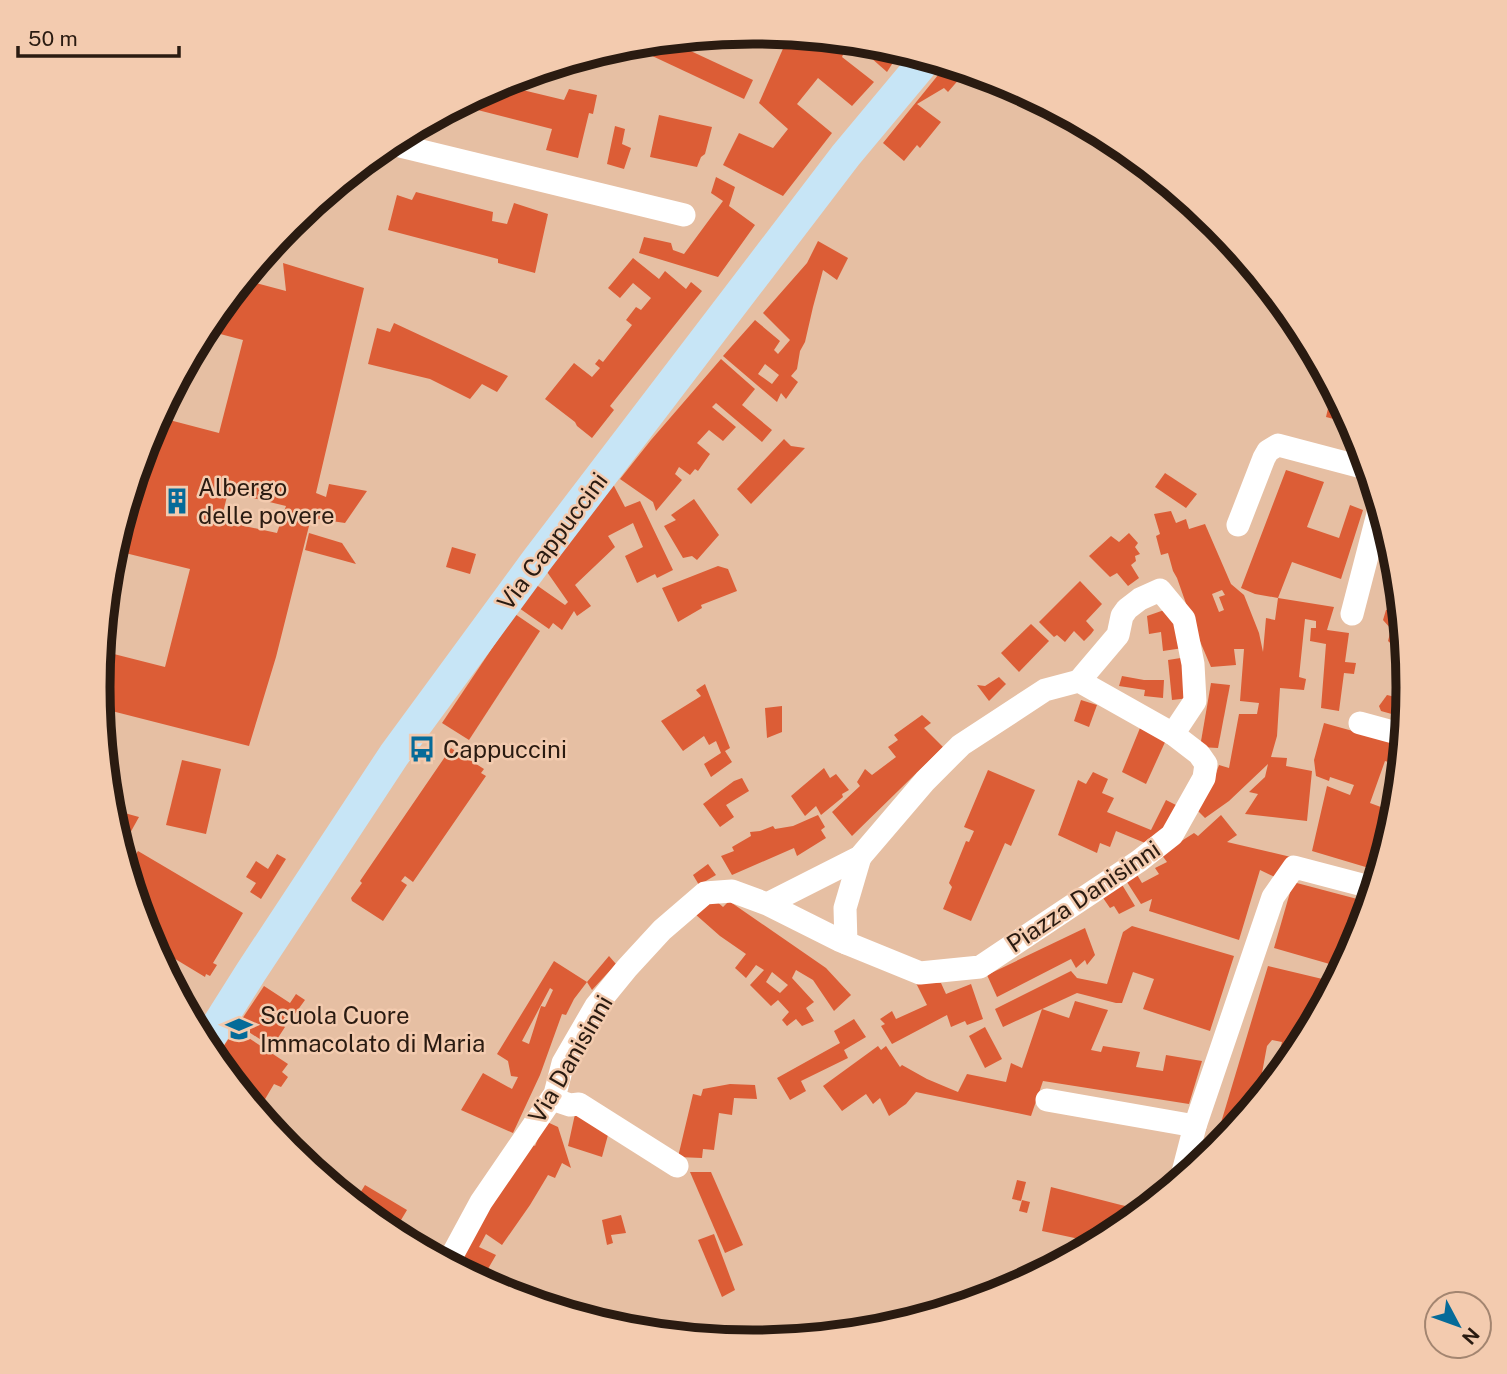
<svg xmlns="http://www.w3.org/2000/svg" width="1507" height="1374" viewBox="0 0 1507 1374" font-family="'Public Sans',sans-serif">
<rect width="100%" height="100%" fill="#e6bfa3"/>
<g fill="#dc5d36" fill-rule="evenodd">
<polygon points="789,35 835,40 845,50 842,57 874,82 852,106 818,78 797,104 832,133 783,196 723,165 739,133 773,148 788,129 759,103"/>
<polygon points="667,40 753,80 744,99 648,54 649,42"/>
<polygon points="866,43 882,44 901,50 887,72 861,49"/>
<polygon points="947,64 967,70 948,92 944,88 917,104 941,122 920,148 917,145 904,161 883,143"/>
<polygon points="498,84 564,100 569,89 597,95 593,114 589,113 578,158 546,150 552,129 458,105"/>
<polygon points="659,115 712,127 705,154 701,157 697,167 650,157"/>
<polygon points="615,126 625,129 622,144 631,148 624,169 607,164"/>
<polygon points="716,177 735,187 729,206 755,225 718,277 639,253 644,237 671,243 673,250 684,254 723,201 711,193"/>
<polygon points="416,192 493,212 492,221 507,224 514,203 548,214 535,273 498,263 498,259 388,230 397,195 412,200"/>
<path d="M818,241L848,258L837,280L823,270L813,307L805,342L800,351L797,369L791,376L798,382L786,399L781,393L777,402L723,356L755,320L780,341L774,350L778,354L790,340L763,313L807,263ZM765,364L779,375L772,384L758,374Z"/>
<polygon points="633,258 659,279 665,271 686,289 691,282 702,291 610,406 614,410 592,438 577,426 575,422 545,399 574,363 592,377 600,368 595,364 599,359 603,362 632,325 626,320 636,307 641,310 651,298 633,283 620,298 608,288"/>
<path d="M283,263L364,288L316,493L326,497L329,484L367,491L345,523L311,518L276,657L249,746L100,708L98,687L102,651L165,667L190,569L113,550L148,436L158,417L219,433L243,340L205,330L209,322L244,280L286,291ZM228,492L286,506L277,533L221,521Z"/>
<polygon points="394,323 508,376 497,392 482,384 470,399 430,379 368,364 377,328 390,332"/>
<polygon points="721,359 755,389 742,405 772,430 762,442 716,403 712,407 736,427 723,441 709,430 697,443 710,454 698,471 695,469 690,475 679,467 675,474 682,480 656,511 653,502 620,479 651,440"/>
<polygon points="1333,387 1350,419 1353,424 1326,417"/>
<polygon points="784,439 791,446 805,448 751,504 737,489"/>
<polygon points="1286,470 1324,482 1307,527 1339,538 1350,505 1363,510 1341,579 1292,562 1278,598 1255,594 1241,588"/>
<polygon points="1165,473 1197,494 1186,508 1155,487"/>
<polygon points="613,484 625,507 640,501 673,570 657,578 655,574 637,583 625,556 643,547 633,523 608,536 615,547 575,585 591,606 577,616 574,611 562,630 553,623 549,629 519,608 535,584 565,605 568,602 545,569"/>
<polygon points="694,499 719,535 697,560 692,556 683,558 664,526 676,520 671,515"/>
<path d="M1171,511L1176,523L1186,519L1189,529L1205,524L1231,584L1244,595L1259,633L1263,652L1266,618L1275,620L1278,598L1334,607L1327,630L1349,633L1345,662L1356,663L1354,674L1344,673L1339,711L1321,708L1326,644L1310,641L1311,628H1316V621L1305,619L1299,677L1306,679L1304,690L1280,688L1277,736L1271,757L1287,758L1286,766L1312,771L1307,821L1245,814L1258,794L1249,792L1265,777L1268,764L1229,801L1205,818L1197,810L1210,790L1219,765L1229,768L1239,714H1257L1259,703L1240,701L1244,649H1234L1236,665L1211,667L1196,632L1177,578L1173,571L1168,553L1161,555L1156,536L1160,534L1154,514ZM1222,590L1225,595L1219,597L1224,610L1219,612L1212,594Z"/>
<polygon points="309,533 342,543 356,564 305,550"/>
<polygon points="1129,533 1138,543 1135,547 1140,554 1135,556 1136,561 1131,565 1139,578 1128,586 1117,573 1110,577 1089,556 1111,536 1119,542"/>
<polygon points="452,547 476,554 470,574 446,567"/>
<polygon points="718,566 728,569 737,591 701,605 702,608 678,622 662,588"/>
<polygon points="1080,581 1102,604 1086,621 1094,630 1091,634 1084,641 1074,631 1065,642 1057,635 1054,637 1039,622"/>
<polygon points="1399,586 1401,606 1408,674 1393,660 1397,649 1388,641 1391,629 1383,620 1386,610 1398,607 1390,599 1392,588"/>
<polygon points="1170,608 1183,648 1163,651 1161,632 1149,634 1147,616"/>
<polygon points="515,614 540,631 469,740 442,723"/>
<polygon points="1031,624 1049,641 1019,672 1001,653"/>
<polygon points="1187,657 1190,698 1172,700 1168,660"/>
<polygon points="1122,676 1144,680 1164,680 1163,698 1144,696 1145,690 1119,686"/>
<polygon points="999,677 1006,684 989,701 977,685 985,686"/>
<polygon points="1211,683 1230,685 1218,748 1200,747"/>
<polygon points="705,684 730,748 725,751 732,762 711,777 704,764 721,753 716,741 709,745 704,736 683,751 661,721 701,696 696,690"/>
<polygon points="1387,695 1408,700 1406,718 1381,711 1379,706"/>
<polygon points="1081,700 1097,705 1089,727 1074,721"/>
<polygon points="782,706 782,732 767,738 765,708"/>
<polygon points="922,715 931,723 924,728 943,747 852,836 832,812 860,786 857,782 865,769 872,775 896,757 888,747 898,740 894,735"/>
<polygon points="1324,723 1403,745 1401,766 1385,761 1370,803 1397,813 1379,871 1312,851 1327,786 1350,795 1354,785 1330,777 1329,781 1316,776 1314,760"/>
<polygon points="1140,728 1166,740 1146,784 1122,772"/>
<polygon points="451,748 484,769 481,773 486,776 413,882 405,876 401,881 407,885 383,921 352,901 351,898 362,883 360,881"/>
<polygon points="182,760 221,769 206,834 166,825"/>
<polygon points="824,768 830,778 836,774 849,790 842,794 843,797 821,815 816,806 805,816 791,796"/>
<polygon points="988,770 1035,790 1011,846 1005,843 971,921 943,909 952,887 949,883 966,841 969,842 974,831 964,827"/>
<polygon points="1093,772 1108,779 1102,793 1114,798 1107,812 1151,830 1166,800 1178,806 1164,837 1150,845 1116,831 1110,847 1100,843 1097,853 1058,835 1078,780 1086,784"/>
<polygon points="742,778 749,791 726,805 734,817 720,827 703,804 734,781"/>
<polygon points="110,809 139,817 124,844 119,843"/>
<polygon points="818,815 825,827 821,830 826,838 797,856 794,848 732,875 721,856 734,851 732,847 751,836 750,832 760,831 773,826 775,829 793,826"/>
<polygon points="1221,815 1237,835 1227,842 1291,857 1279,879 1260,870 1239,940 1149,911 1152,899 1141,904 1125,879 1136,873 1142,883 1159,874 1155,868 1167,862 1161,854 1194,833 1198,836"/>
<polygon points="138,851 243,913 213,963 217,965 210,976 206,974 205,977 152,945 148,937 127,869"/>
<polygon points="277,854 286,859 261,899 250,892 256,883 246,877 256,861 268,869"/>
<polygon points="708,864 716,875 699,885 693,875"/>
<polygon points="1293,882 1361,900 1340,967 1274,948"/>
<polygon points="1121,883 1135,906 1119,914 1114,906 1110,908 1101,895"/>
<path d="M714,899L723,907L729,901L826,968L851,995L834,1011L813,980L796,970L792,978L814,1002L806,1008L814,1021L802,1026L796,1019L787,1026L782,1020L789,1012L778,1000L771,1006L750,985L764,970L756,965L746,978L735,968L746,954L720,936L695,914ZM772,972L788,985L780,993L766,982Z"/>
<polygon points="1132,926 1234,956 1210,1031 1143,1009 1154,979 1133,972 1122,1003 1116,1003 1077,993 1003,1027 995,1009 1071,971 1077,978 1107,984 1123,932"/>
<polygon points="1085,928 1095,955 1087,965 1085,960 1076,968 1071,959 997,997 987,975"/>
<path d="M609,956L616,964L592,990L587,982L574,999L566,1015L562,1014L540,1075L513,1133L461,1110L483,1073L512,1089L518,1077L511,1076L508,1061L497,1054L554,961L587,982ZM550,988L553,990L545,1007L541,1006L529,1044L522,1041Z"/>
<path d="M1268,966L1335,982L1298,1052L1217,1151L1211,1156ZM1272,1040L1282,1042L1273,1076L1262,1073L1267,1046Z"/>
<polygon points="916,983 941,983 946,994 971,984 983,1019 967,1025 965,1021 951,1027 947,1015 892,1044 881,1026 885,1024 880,1019 892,1011 896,1019 927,1005"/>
<polygon points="264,986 290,1003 296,994 305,1000 289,1022 286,1020 282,1025 285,1027 272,1047 238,1025"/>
<polygon points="1075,1001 1108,1010 1091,1050 1101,1052 1103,1046 1140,1052 1136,1067 1163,1071 1166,1055 1202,1061 1189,1104 1043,1081 1031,1116 916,1092 906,1104 889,1116 880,1098 873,1104 866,1094 842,1111 823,1086 878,1046 881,1050 886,1046 900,1067 902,1065 927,1079 958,1092 967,1074 1006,1082 1011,1063 1022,1068 1042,1009 1069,1018"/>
<polygon points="854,1019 866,1037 844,1050 848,1058 801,1081 806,1091 790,1100 777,1078 840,1043 834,1031"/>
<polygon points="985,1027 1002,1059 985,1068 969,1036"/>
<polygon points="235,1029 288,1064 282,1072 288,1077 281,1087 274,1084 258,1111 215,1059"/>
<polygon points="730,1084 755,1085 757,1099 734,1098 732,1115 719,1113 714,1150 703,1149 702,1158 678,1157 693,1094 701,1096 703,1089"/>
<polygon points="575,1114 608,1135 602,1157 568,1146"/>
<polygon points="545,1121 558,1127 571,1168 562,1163 555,1178 548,1175 530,1205 502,1245 486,1234 479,1247 496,1255 481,1281 452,1266 527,1141 535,1146"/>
<polygon points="690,1172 711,1172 743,1245 725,1253"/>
<polygon points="1017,1180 1026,1182 1021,1201 1012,1199"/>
<polygon points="365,1185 407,1210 395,1230 404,1236 402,1239 389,1232 354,1203"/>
<polygon points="1051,1187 1121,1205 1144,1210 1117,1232 1098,1243 1042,1231"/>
<polygon points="1022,1200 1030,1202 1027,1213 1019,1211"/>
<polygon points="621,1215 626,1233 611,1235 613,1243 607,1245 602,1220"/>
<polygon points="714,1234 735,1290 722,1297 698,1240"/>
</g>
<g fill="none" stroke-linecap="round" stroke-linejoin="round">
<g stroke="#fff" stroke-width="23">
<polyline points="388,143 684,215"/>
<polyline points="1238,525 1264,458 1268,451 1278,445 1369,469"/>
<polyline points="1352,614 1380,506"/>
<polyline points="1079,681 1118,635 1122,616 1127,609 1140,599 1160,590 1184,619 1193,664 1195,701 1173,734"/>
<polyline points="1360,723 1404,735"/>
<polyline points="846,943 845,908 860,857"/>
<polyline points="1353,950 1371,887"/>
<polyline points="552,1099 570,1105 579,1104 677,1166"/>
<polyline points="1047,1100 1195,1126"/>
<polyline points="1181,1180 1195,1126 1273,897 1294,867 1374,888"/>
<polyline points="448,1263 481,1202 555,1094 563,1063 596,1006 627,968 662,930 705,893 732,891 767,904 839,940 920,973 980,967 1139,861 1172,835 1204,778 1206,764 1199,754 1173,734 1079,681 1045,690 961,745 925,781 860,857 767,904"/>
</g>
<polyline stroke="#c7e5f6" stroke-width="32" points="205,1045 251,972 394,755 537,560 846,155 927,58"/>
</g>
<defs>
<g id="building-bare" transform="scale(2.1)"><path d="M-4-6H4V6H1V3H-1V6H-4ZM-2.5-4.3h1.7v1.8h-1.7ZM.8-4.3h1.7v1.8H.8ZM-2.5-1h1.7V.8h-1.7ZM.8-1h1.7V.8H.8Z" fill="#056b99" stroke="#f3cbaf" stroke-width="2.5" paint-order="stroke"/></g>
<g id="bus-bare" transform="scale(2.1)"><path d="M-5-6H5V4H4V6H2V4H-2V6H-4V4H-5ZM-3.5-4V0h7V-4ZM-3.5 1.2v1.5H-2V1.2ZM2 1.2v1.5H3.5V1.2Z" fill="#056b99" stroke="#f3cbaf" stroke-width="2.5" paint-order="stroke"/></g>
<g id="school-bare" transform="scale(2.1)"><path d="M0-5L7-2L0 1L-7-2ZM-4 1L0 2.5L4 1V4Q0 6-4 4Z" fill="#056b99" stroke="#f3cbaf" stroke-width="2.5" paint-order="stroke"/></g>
</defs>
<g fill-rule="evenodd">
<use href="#building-bare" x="177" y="501"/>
<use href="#bus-bare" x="422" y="749"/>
<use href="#school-bare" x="239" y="1029"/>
</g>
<g text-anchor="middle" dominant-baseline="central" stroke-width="5" stroke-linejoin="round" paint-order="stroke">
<g font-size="24" fill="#2a1b11" stroke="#f3cbaf" text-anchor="start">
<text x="198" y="487">Albergo<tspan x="198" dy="28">delle povere</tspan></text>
<text x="443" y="749">Cappuccini</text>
<text x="260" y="1015">Scuola Cuore<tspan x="260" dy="28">Immacolato di Maria</tspan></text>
</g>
<g font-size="24" fill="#2a1b11" stroke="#f3cbaf">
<text transform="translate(552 541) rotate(-53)">Via Cappuccini</text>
<text transform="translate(1083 896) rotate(-34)">Piazza Danisinni</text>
<text transform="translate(570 1059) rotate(-60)">Via Danisinni</text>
</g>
</g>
<path d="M0 0H1507V1374H0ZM110 687a643 643 0 1 1 1286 0a643 643 0 1 1-1286 0Z" fill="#f3cbaf" fill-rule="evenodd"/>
<path fill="none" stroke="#2a1b11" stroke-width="9" d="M110 687a643 643 0 1 1 1286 0a643 643 0 1 1-1286 0Z"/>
<g transform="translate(1458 1325) rotate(131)"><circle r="33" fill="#f3cbaf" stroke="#a38570" stroke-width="2"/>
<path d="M0-5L12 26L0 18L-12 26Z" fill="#056b99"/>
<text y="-10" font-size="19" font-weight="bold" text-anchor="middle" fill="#2a1b11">N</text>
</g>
<path d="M18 46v10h161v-10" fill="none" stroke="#2a1b11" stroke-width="3.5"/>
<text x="28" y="46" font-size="21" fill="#2a1b11" stroke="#f3cbaf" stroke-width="5" paint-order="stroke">50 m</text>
</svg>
